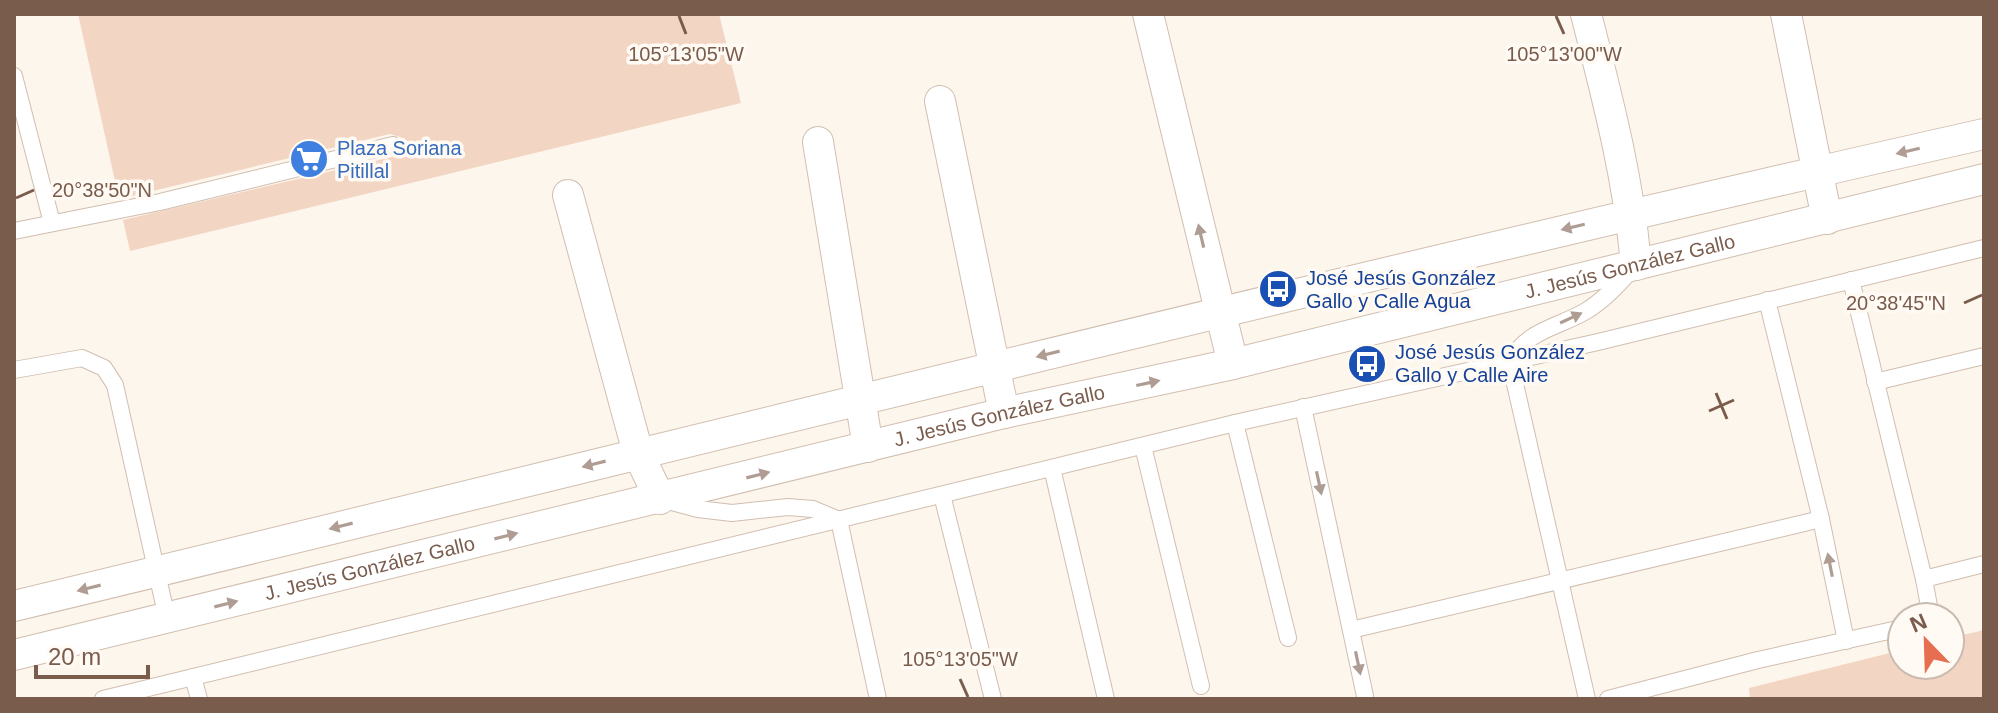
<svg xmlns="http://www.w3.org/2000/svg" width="1998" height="713" viewBox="0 0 1998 713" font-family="Helvetica,sans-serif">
<rect width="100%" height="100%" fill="#fdf6ec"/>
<g fill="#f3d5c3">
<polygon points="78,14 719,14 741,103 130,251 123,220 396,156 401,152 404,143 400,137 390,134 119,199"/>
<polygon points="1984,630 1984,699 1750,699 1749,688 1902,650 1902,665 1950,665 1950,638"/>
</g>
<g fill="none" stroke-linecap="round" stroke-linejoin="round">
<g stroke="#d1beb0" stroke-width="18">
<g id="service">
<polyline points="14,76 52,223"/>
<polyline points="14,231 160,202 393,145"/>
<polyline points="1851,280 1924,579"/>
<polyline points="1767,300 1821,519 1846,641"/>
<polyline points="14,370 82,358 104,368 115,385 167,618"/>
<polyline points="1875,382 1984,356"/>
<polyline points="1303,407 1365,696"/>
<polyline points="1235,423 1288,638"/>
<polyline points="1143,446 1201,686"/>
<polyline points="1052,468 1106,699"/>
<polyline points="942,495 993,699"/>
<polyline points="668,501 698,509 732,513 788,507 813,509 839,520 878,699"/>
<polyline points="1931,617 1924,579 1984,564"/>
<polyline points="1351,630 1821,519"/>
<polyline points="193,677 199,699"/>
<polyline points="103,699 1235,423 1598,342 1984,248"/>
<path d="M1587,699L1510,362C1526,330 1557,328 1586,311C1604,300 1618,285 1632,269"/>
<polyline points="1608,699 1758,660 1902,628"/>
</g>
</g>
<g stroke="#d1beb0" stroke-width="32">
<g id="minor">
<polyline points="1148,14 1233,364"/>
<path d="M1586,14C1607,97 1629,179 1636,265"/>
<polyline points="1786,14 1827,219"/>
<polyline points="940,101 1004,413"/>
<polyline points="818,142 868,447"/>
<polyline points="568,195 638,453 660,499"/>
<path d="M14,606C671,448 1325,282 1984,134"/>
<path id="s1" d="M14,655L1004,413L1233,364L1984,179"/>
</g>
</g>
<use href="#service" stroke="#fff" stroke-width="16"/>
<use href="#minor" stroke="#fff" stroke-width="30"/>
</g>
<defs><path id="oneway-solid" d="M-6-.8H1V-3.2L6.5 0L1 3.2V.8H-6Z" transform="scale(2)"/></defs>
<g fill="#af9d94">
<use href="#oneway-solid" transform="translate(1908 151) rotate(167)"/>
<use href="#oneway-solid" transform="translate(1573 227) rotate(167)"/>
<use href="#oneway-solid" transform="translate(1201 236) rotate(-103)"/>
<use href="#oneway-solid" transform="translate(1571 318) rotate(-25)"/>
<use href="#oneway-solid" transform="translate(1048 354) rotate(166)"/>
<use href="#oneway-solid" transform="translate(1148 383) rotate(-12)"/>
<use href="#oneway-solid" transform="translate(594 464) rotate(166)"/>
<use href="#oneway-solid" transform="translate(758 475) rotate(-14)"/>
<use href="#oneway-solid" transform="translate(1319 483) rotate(78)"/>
<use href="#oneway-solid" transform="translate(341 526) rotate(166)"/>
<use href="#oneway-solid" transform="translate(506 536) rotate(-14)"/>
<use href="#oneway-solid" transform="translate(1830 565) rotate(-101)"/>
<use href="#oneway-solid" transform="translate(89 588) rotate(166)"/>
<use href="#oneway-solid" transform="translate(226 604) rotate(-14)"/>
<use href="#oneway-solid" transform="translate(1358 663) rotate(78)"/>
</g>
<path fill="none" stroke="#7a5c4d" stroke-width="3" d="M679,16L686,34M1556,16L1564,34M16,198L34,190M1964,303L1982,295M1716,393L1727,419M1709,411L1734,400M960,679L968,697"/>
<defs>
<g id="supermarket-disc" transform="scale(2)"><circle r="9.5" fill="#3f7fe0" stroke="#fffaf3"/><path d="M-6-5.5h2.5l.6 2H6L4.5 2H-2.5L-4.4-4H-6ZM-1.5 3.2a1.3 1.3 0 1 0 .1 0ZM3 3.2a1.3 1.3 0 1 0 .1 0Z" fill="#fff"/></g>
<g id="bus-disc" transform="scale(2)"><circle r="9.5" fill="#1a4fb4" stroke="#fffaf3"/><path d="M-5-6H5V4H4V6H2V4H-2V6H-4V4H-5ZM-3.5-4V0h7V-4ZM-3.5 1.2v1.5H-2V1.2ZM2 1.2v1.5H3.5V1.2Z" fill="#fff"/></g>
</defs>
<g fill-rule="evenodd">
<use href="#supermarket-disc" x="309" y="159"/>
<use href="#bus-disc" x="1278" y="289"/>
<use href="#bus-disc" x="1367" y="364"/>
</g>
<g text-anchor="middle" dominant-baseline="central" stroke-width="7" stroke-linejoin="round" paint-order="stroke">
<g font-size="20" fill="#366cbe" stroke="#fffaf3" text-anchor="start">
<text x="337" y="148">Plaza Soriana<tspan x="337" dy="23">Pitillal</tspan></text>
</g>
<g font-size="20" fill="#7a5c4d" stroke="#fffaf3">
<text stroke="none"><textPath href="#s1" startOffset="1662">J. Jesús González Gallo</textPath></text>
<text stroke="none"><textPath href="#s1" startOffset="1014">J. Jesús González Gallo</textPath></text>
<text stroke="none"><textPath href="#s1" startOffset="366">J. Jesús González Gallo</textPath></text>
</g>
<g font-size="20" fill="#164399" stroke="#fffaf3" text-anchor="start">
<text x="1306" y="278">José Jesús González<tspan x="1306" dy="23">Gallo y Calle Agua</tspan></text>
<text x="1395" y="352">José Jesús González<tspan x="1395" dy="23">Gallo y Calle Aire</tspan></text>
</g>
</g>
<g font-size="20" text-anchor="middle" fill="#7a5c4d" stroke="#fffaf3" stroke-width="7" stroke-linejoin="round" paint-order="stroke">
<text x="686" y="61">105°13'05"W</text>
<text x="1564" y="61">105°13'00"W</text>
<text x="102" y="197">20°38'50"N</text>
<text x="1896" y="310">20°38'45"N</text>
<text x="960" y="666">105°13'05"W</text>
</g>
<rect width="1998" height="713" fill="none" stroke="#7a5c4d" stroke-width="32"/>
<g transform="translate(1926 641) rotate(337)"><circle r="38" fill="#fffaf3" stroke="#cabbb1" stroke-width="2"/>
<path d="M0-6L14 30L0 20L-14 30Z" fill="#e76f51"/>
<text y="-12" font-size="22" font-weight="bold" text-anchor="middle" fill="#7a5c4d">N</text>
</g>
<path d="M36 665v12h112v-12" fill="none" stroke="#7a5c4d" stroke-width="4"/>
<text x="48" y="665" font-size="24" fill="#7a5c4d" stroke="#fffaf3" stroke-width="6" paint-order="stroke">20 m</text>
</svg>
